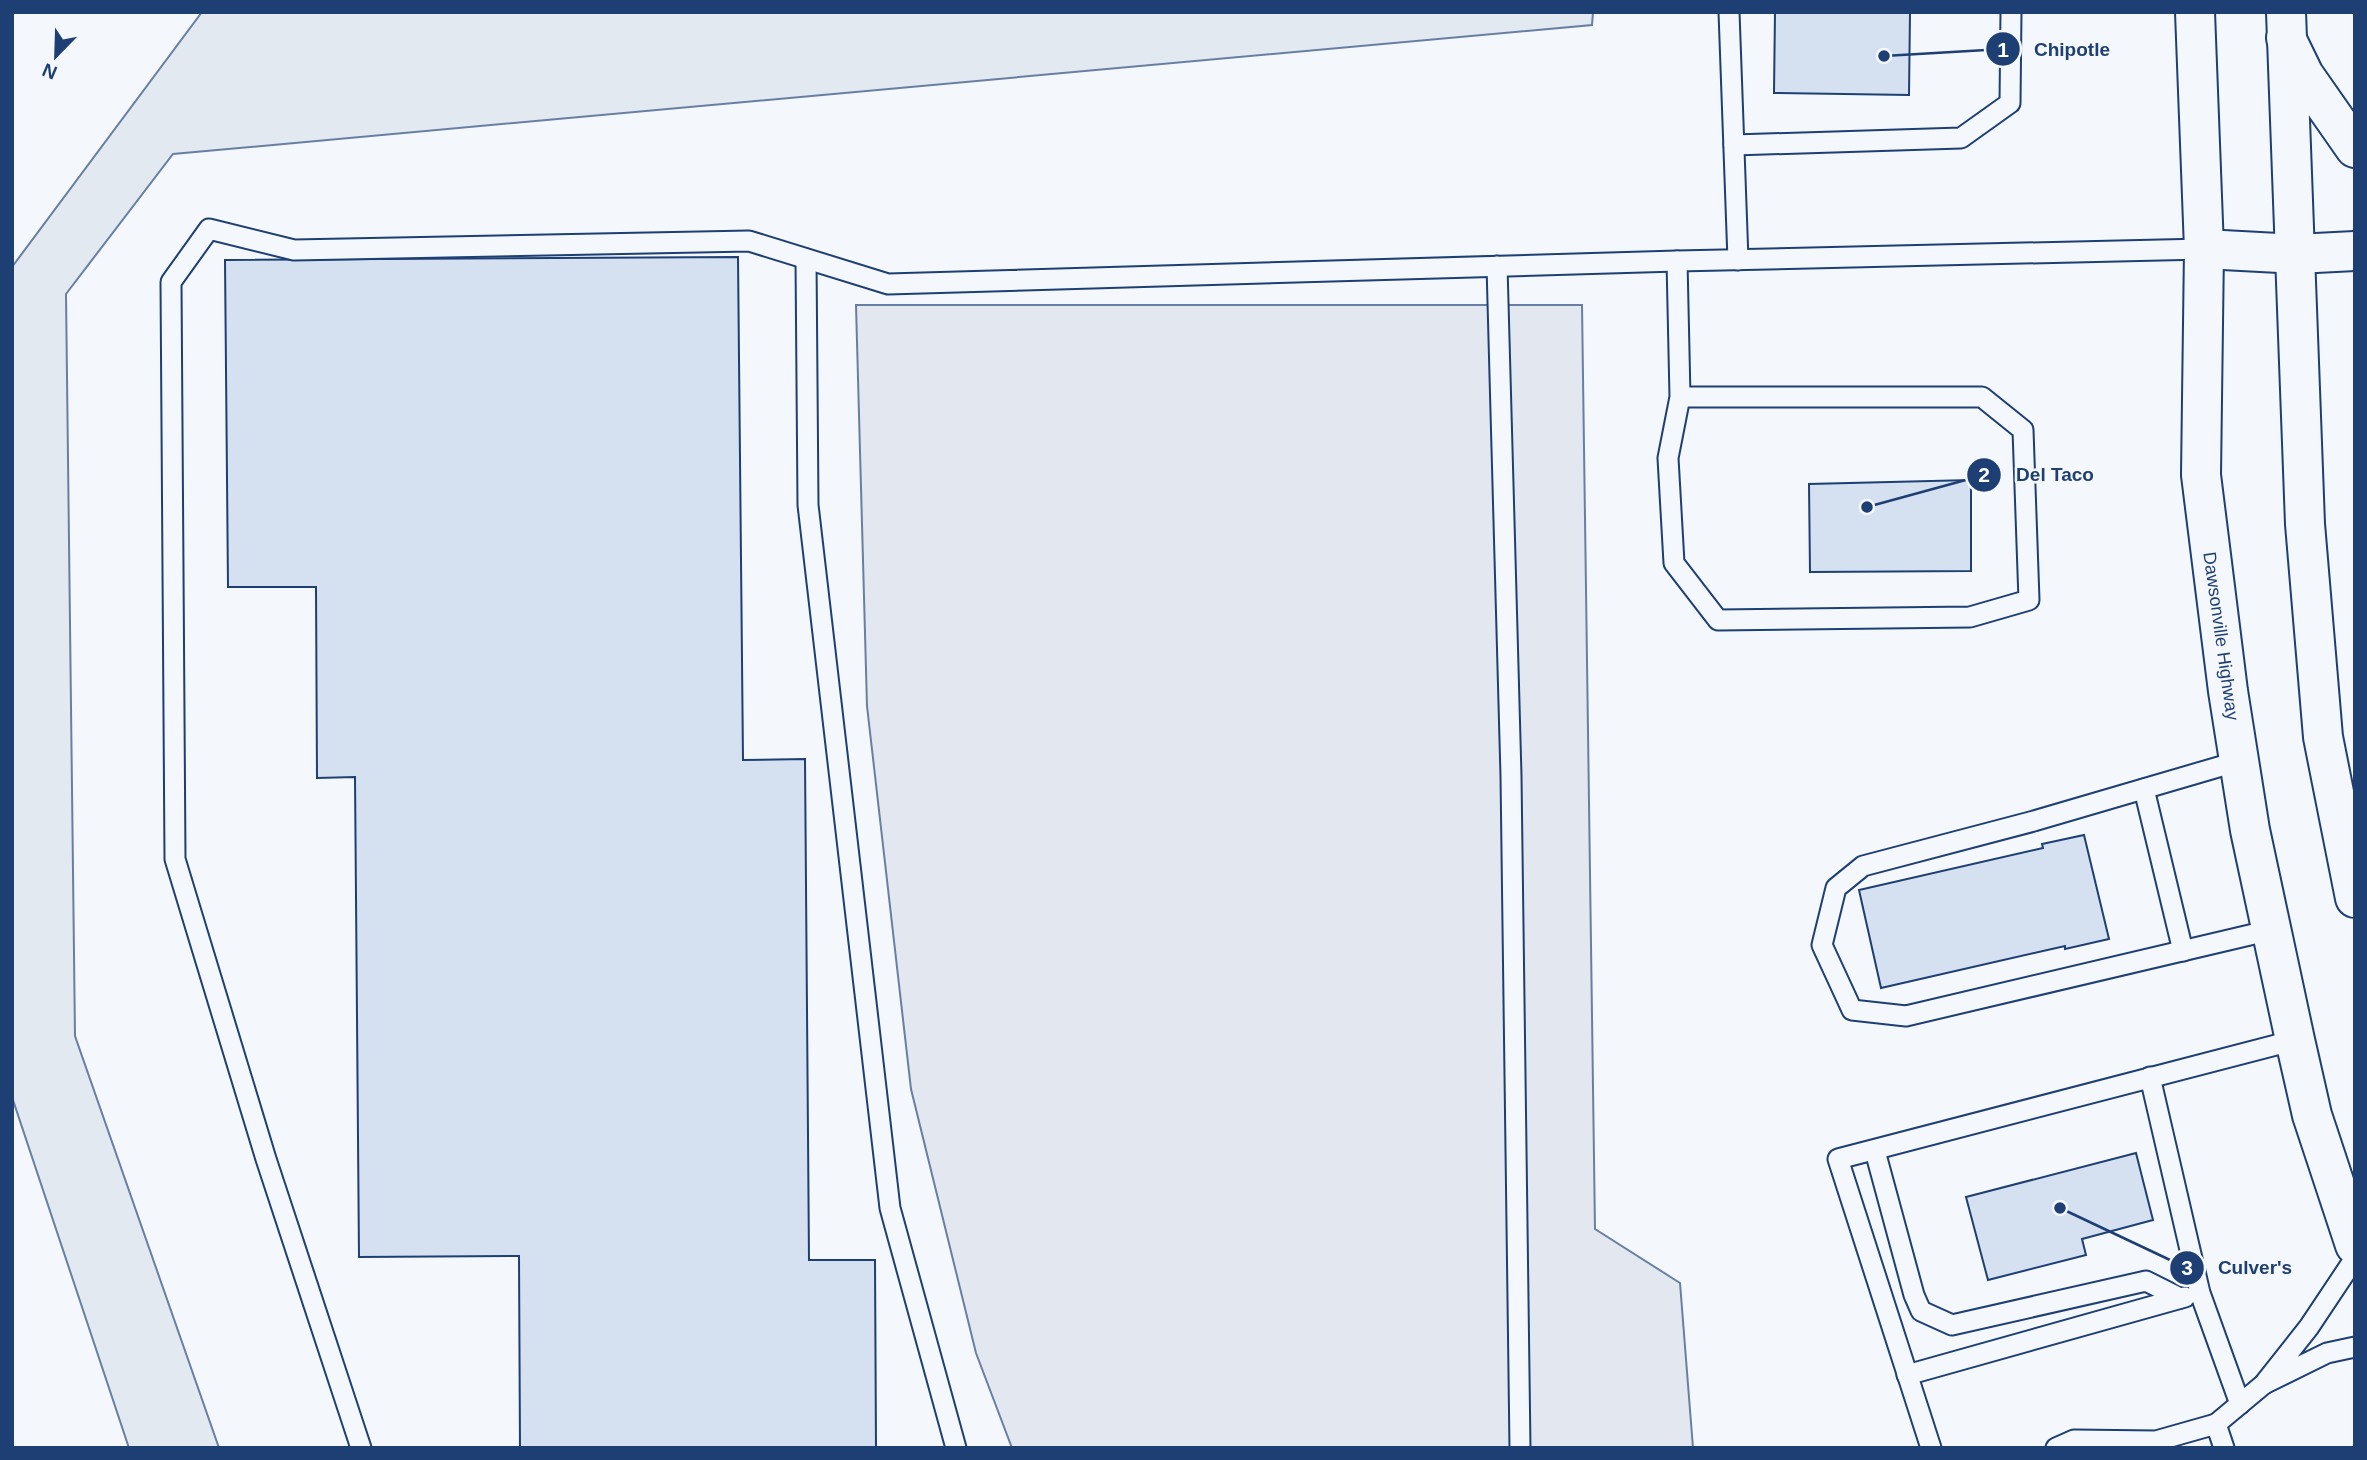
<svg xmlns="http://www.w3.org/2000/svg" width="2367" height="1460" viewBox="0 0 2367 1460" font-family="Arial,sans-serif">
<rect width="100%" height="100%" fill="#f4f7fb"/>
<polygon fill="#e3e9f0" stroke="#687fa3" stroke-width="2" points="202,12 1593,12 1592,25 173,154 66,294 75,1036 219,1448 129,1448 12,1097 12,267"/>
<polygon fill="#e3e8f0" stroke="#687fa3" stroke-width="2" points="856,305 1582,305 1595,1229 1680,1283 1693,1448 1012,1448 976,1353 911,1089 867,706"/>
<g fill="#d5e0f0" stroke="#1d3f73" stroke-width="2">
<polygon points="1775,12 1910,12 1909,95 1774,93"/>
<polygon points="738,257 743,760 805,759 809,1260 875,1260 876,1448 520,1448 519,1256 359,1257 355,777 317,778 316,587 228,587 225,260"/>
<polygon points="1971,480 1971,571 1810,572 1809,484"/>
<polygon points="2084,835 2109,939 2065,949 2065,946 1881,988 1859,890 2043,848 2042,844"/>
<polygon points="2136,1153 2153,1220 2082,1239 2086,1255 1988,1280 1966,1197"/>
</g>
<g fill="none" stroke-linecap="round" stroke-linejoin="round">
<g stroke="#1d3f73" stroke-width="23">
<g id="service">
<polyline points="1729,12 1738,260"/>
<polyline points="1734,145 1961,138 2010,103 2011,12"/>
<polyline points="806,259 808,505 890,1208 956,1448"/>
<polyline points="1677,261 1680,397 1668,458 1674,563 1718,620 1970,617 2029,600 2023,430 1982,397 1680,397"/>
<polyline points="1497,266 1511,776 1520,1448"/>
<polyline points="2239,761 2034,821 1863,866 1836,888 1822,945 1852,1010 1906,1016 2271,930"/>
<polyline points="2144,789 2183,951"/>
<polyline points="2150,1077 2200,1293 2240,1404"/>
<polyline points="1875,1151 1914,1295 1921,1311 1952,1325 2146,1281 2180,1298"/>
<polyline points="2355,1258 2309,1327 2264,1384 2327,1353 2355,1347"/>
<polyline points="1907,1375 2185,1297"/>
<polyline points="361,1448 266,1159 175,859 171,282 209,229 294,250 749,241 888,284 1677,261 2204,249"/>
<polyline points="1931,1448 1838,1159 2295,1040"/>
<polyline points="2056,1448 2074,1440 2156,1441 2216,1424"/>
<polyline points="2224,1448 2216,1424 2264,1384"/>
</g>
</g>
<g stroke="#1d3f73" stroke-width="42">
<g id="minor">
<polyline points="2286,38 2304,75 2355,148"/>
<polyline points="2204,249 2296,254 2355,251"/>
</g>
</g>
<g stroke="#1d3f73" stroke-width="42">
<g id="primary">
<polyline points="2195,12 2204,249 2201,475 2228,691 2250,830 2295,1040 2312,1115 2355,1245"/>
<polyline points="2286,12 2305,524 2323,737 2355,898"/>
</g>
</g>
<use href="#service" stroke="#f4f7fb" stroke-width="19"/>
<use href="#minor" stroke="#f4f7fb" stroke-width="38"/>
<use href="#primary" stroke="#f4f7fb" stroke-width="38"/>
</g>
<g text-anchor="middle" dominant-baseline="central" stroke-width="5" stroke-linejoin="round" paint-order="stroke">
<g font-size="18" fill="#1d3f73" stroke="#f4f7fb">
<text transform="translate(2221 636) rotate(82)">Dawsonville Highway</text>
</g>
</g>
<path fill="none" stroke="#1d3f73" stroke-width="2.5" d="M1884 56L2003 49M1867 507L1984 475M2060 1208L2187 1268"/>
<g fill="#1d3f73" stroke="#f4f7fb" stroke-width="2.5">
<circle cx="1884" cy="56" r="7"/>
<circle cx="1867" cy="507" r="7"/>
<circle cx="2060" cy="1208" r="7"/>
<circle cx="2003" cy="49" r="18"/>
<circle cx="1984" cy="475" r="18"/>
<circle cx="2187" cy="1268" r="18"/>
</g>
<g font-size="21" text-anchor="middle" font-weight="bold" fill="#fff">
<text x="2003" y="57">1</text>
<text x="1984" y="482">2</text>
<text x="2187" y="1275">3</text>
</g>
<g font-size="19" text-anchor="middle" font-weight="bold" fill="#1d3f73" stroke="#f4f7fb" stroke-width="5" stroke-linejoin="round" paint-order="stroke">
<text x="2072" y="56">Chipotle</text>
<text x="2055" y="481">Del Taco</text>
<text x="2255" y="1274">Culver's</text>
</g>
<rect width="2367" height="1460" fill="none" stroke="#1d3f73" stroke-width="28"/>
<g transform="translate(56 56) rotate(203)" stroke="#f4f7fb" stroke-width="5" paint-order="stroke">
<path d="M0-5L12 26L0 18L-12 26Z" fill="#1d3f73"/>
<text y="-10" font-size="19" font-weight="bold" text-anchor="middle" fill="#1d3f73">N</text>
</g>
</svg>
